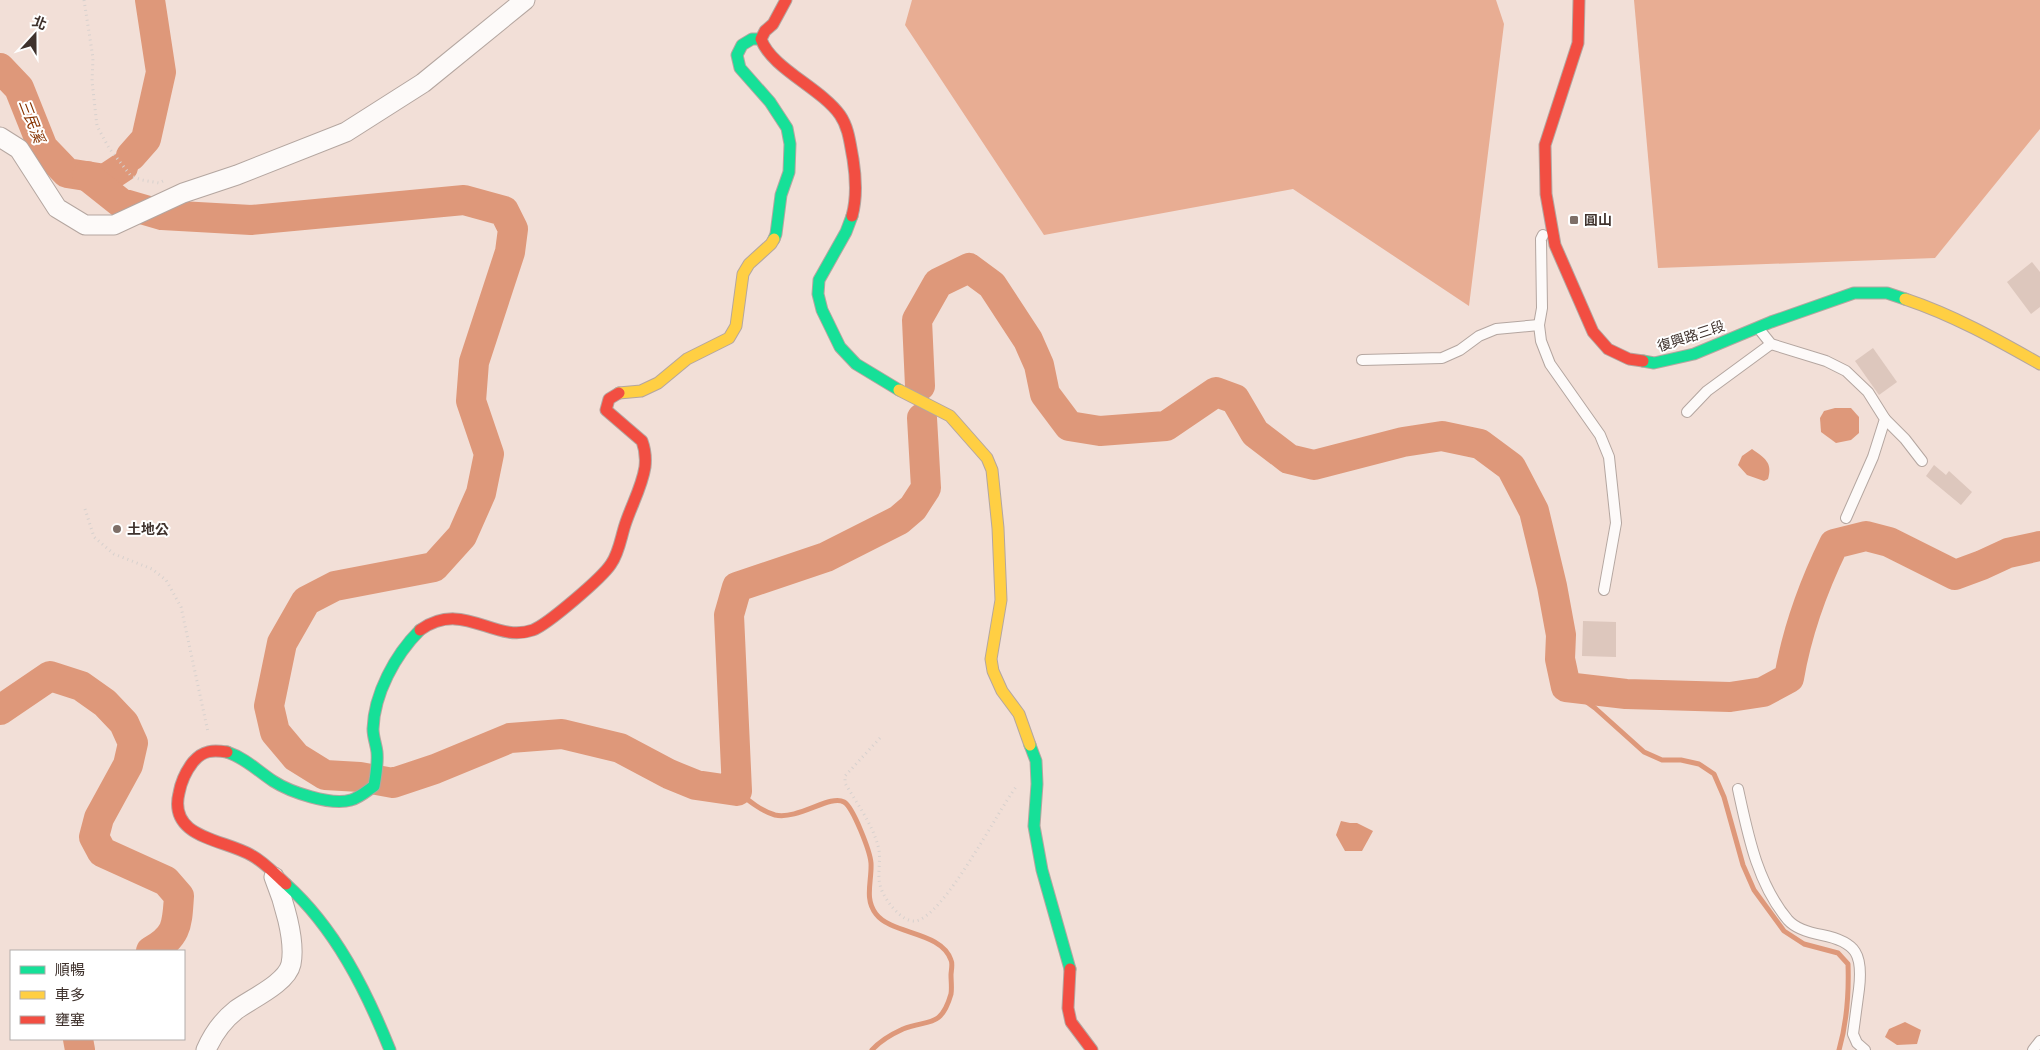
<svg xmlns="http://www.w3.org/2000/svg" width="2040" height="1050" viewBox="0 0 2040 1050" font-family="'Public Sans','Noto Sans TC',sans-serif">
<rect width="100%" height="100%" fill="#f2dfd7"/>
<g fill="#e8ad93">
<polygon points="912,0 1496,0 1504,24 1469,306 1293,189 1044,235 905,25"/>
<polygon points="1634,0 2040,0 2040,129 1935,258 1658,268"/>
</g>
<g fill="#de987a">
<polygon points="1835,408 1851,408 1859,417 1859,433 1851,440 1836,443 1821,432 1820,418 1824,411"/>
<path d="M1752,449C1765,458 1773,463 1768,479L1764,481L1747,475L1738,465L1742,456Z"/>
<polygon points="1341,821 1350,823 1357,823 1373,831 1362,851 1345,851 1336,835"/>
<polygon points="1905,1022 1921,1030 1917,1044 1897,1045 1885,1037 1889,1029"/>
</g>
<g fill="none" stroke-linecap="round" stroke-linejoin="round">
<g stroke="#de987a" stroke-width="5">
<path d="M1566,687L1595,708L1644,752L1662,760H1681L1699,764L1714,774L1724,797L1743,865L1754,890L1784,931L1804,944L1838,953L1848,964C1849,993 1847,1022 1839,1050"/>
<path d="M737,791C748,800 761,811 775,815C799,820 830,794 844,802C853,807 870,851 871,863C872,881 864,899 876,914C892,935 941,931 951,960C953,964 951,971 951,975C951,981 952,988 951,994C941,1029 928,1019 903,1029C892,1034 880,1041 872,1050"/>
</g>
<g stroke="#de987a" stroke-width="30">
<polyline points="0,68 19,88 43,148 67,173 105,179 123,167"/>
<polyline points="131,156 146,139 161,72 150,0"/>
<polyline points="87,176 121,203 162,215 251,220 464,200 504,211 513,229 510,252 474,362 471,401 489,454 481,493 462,536 434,567 335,586 306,601 282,643 269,706 275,732 296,757 325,775 360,777 393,783 435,769 510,738 562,734 620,748 669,774 696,785 737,791 729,615 737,587 826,557 899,520 913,508 926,488 922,418"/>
<path d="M920,386L917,320L938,283L969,268L992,285L1028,340L1039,365L1045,394L1069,426L1100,431L1166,426L1216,392L1235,399L1255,433L1289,459L1314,465L1403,442L1442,436L1480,444L1511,467L1534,511L1552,586L1561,635L1560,659L1566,687L1626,694L1730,697L1763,692L1789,678C1797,631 1813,587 1834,544L1866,536L1889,542L1955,575L1982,565L2008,553L2040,546"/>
<path d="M0,710L50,676L81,686L105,703L124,723L133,743L128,765L99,818L94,837L102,852L166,881L179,896C177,924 178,936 151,951"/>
<polyline points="78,1039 80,1050"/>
</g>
</g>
<g fill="#ddc7bd">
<polygon points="2032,262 2040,272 2040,307 2031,314 2007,282"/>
<polygon points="1873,348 1897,382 1879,395 1855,361"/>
<polygon points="1934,465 1946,475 1949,471 1972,492 1961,505 1926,476"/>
<polygon points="1583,621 1616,622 1616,657 1582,656"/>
</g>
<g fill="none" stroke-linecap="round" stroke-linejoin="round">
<g stroke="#b4a6a0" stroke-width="12">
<g id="lane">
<polyline points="1543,235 1541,239 1542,308 1539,325 1541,341 1550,364 1600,435 1609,457 1616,523 1604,590"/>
<polyline points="1759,329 1771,344 1826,361 1846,371 1868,392 1885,419 1873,457 1846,518"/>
<polyline points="1362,360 1442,358 1460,350 1479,336 1496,329 1539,325"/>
<polyline points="1687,412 1707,391 1771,344"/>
<polyline points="1885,419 1905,439 1922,461"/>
<path d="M1738,789C1748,835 1757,883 1788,920C1796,929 1811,933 1822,935C1857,942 1863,955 1859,989C1857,1004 1855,1019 1853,1034L1857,1043L1865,1050"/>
<polyline points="2033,1050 2040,1041"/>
</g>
</g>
<g stroke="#b4a6a0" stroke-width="21">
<g id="street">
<polyline points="0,137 19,149 57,208 85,225 114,225 183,193 237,175 346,132 423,83 525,0"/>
<path d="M206,1050C213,1034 222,1021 236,1010C251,999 287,983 291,964C296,940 283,899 274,877"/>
</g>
</g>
<g stroke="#b4a6a0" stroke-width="13">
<g id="fast">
<polyline points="761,39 752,39 742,45 737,55 740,68 770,102 787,128 790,144 789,172 781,195 776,234 774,239"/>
<polyline points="852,216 846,232 819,280 818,294 822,310 840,347 856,364 899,390"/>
<polyline points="1643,361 1654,363 1694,354 1771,322 1854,293 1887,293 1905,299"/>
<polyline points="1030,745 1036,761 1037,784 1034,826 1042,870 1070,969"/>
<path d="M227,752C245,758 258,771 273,781C290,792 331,806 351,800C359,798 367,791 374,786C376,775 378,763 377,752C376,744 373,737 373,729C374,694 395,655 420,630"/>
<path d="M286,884C335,928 366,990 390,1050"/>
</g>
</g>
<g stroke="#b4a6a0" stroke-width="13">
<g id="slow">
<path d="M1905,299C1953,315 1996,339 2040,364"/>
<polyline points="899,390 950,416 987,458 992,470 998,528 1001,600 991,659 993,671 1002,691 1019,714 1030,745"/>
<polyline points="619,393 641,391 658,383 687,359 729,338 736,326 743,274 749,264 771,244 774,239"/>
</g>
</g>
<g stroke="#b4a6a0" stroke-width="13">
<g id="jam">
<path d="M786,0L773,24L765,31L761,39C771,68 821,88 840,115C849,128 850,144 853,159C856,178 857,198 852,216"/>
<polyline points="1579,0 1578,43 1545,145 1546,194 1555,245 1593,332 1608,349 1629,359 1643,361"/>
<path d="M420,630C464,599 494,644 533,630C548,624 602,578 611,564C619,553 621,537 625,525C631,506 642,487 645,467C646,458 645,449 642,441L606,410L609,399L619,393"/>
<path d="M227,752C213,750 203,750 193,762C186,771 181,782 179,793C168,838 223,839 251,855C264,862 275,874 286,884"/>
<polyline points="1070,969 1068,1008 1071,1022 1092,1050"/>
</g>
</g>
<g stroke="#d7d1ce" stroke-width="3" stroke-dasharray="1 4" stroke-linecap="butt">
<polyline points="84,0 93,58 92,81 97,126 109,148 131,176 142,180 159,183 163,181"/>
<polyline points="85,509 94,537 114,554 152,569 166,580 181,607 208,732"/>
<path d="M880,738L845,776V783C857,804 874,826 879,850C881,864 876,878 882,891C887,902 901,921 914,921C942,921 998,810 1016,787"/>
</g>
<use href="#lane" stroke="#fdfaf9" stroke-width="10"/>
<use href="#street" stroke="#fdfaf9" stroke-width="19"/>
<use href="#fast" stroke="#16e098" stroke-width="11"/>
<use href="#slow" stroke="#ffcf43" stroke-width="11"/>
<use href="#jam" stroke="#f24e42" stroke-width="11"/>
</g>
<g fill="#7e6f68" stroke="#fff" stroke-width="2">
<rect x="1569" y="215" width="10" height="10" rx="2.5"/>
<circle cx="117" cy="529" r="5"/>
</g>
<g text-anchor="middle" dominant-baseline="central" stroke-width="4" stroke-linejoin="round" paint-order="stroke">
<g font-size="14" font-weight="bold" fill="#3f322d" stroke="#fff" text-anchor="start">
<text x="1584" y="220">圓山</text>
<text x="127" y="529">土地公</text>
</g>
<g font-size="14" fill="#3f322d" stroke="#fff">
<text transform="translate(1691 336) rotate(-18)">復興路三段</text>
</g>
<g font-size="15" font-style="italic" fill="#873302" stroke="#fff">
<text transform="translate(32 121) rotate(69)">三民溪</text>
</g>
</g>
<rect x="10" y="950" width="175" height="90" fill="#ffffff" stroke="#b2adab"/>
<rect x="20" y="966" width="25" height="8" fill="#16e098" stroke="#b2adab"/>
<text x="55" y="975" font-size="15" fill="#3f322d">順暢</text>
<rect x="20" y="991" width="25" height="8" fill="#ffcf43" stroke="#b2adab"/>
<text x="55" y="1000" font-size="15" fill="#3f322d">車多</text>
<rect x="20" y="1016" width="25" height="8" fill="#f24e42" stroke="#b2adab"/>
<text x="55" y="1025" font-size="15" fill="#3f322d">壅塞</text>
<g transform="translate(35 35) rotate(21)" stroke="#ffffff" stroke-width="4" paint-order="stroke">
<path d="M0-4L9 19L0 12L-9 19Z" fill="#3f322d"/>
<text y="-8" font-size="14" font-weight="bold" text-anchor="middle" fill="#3f322d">北</text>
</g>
</svg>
